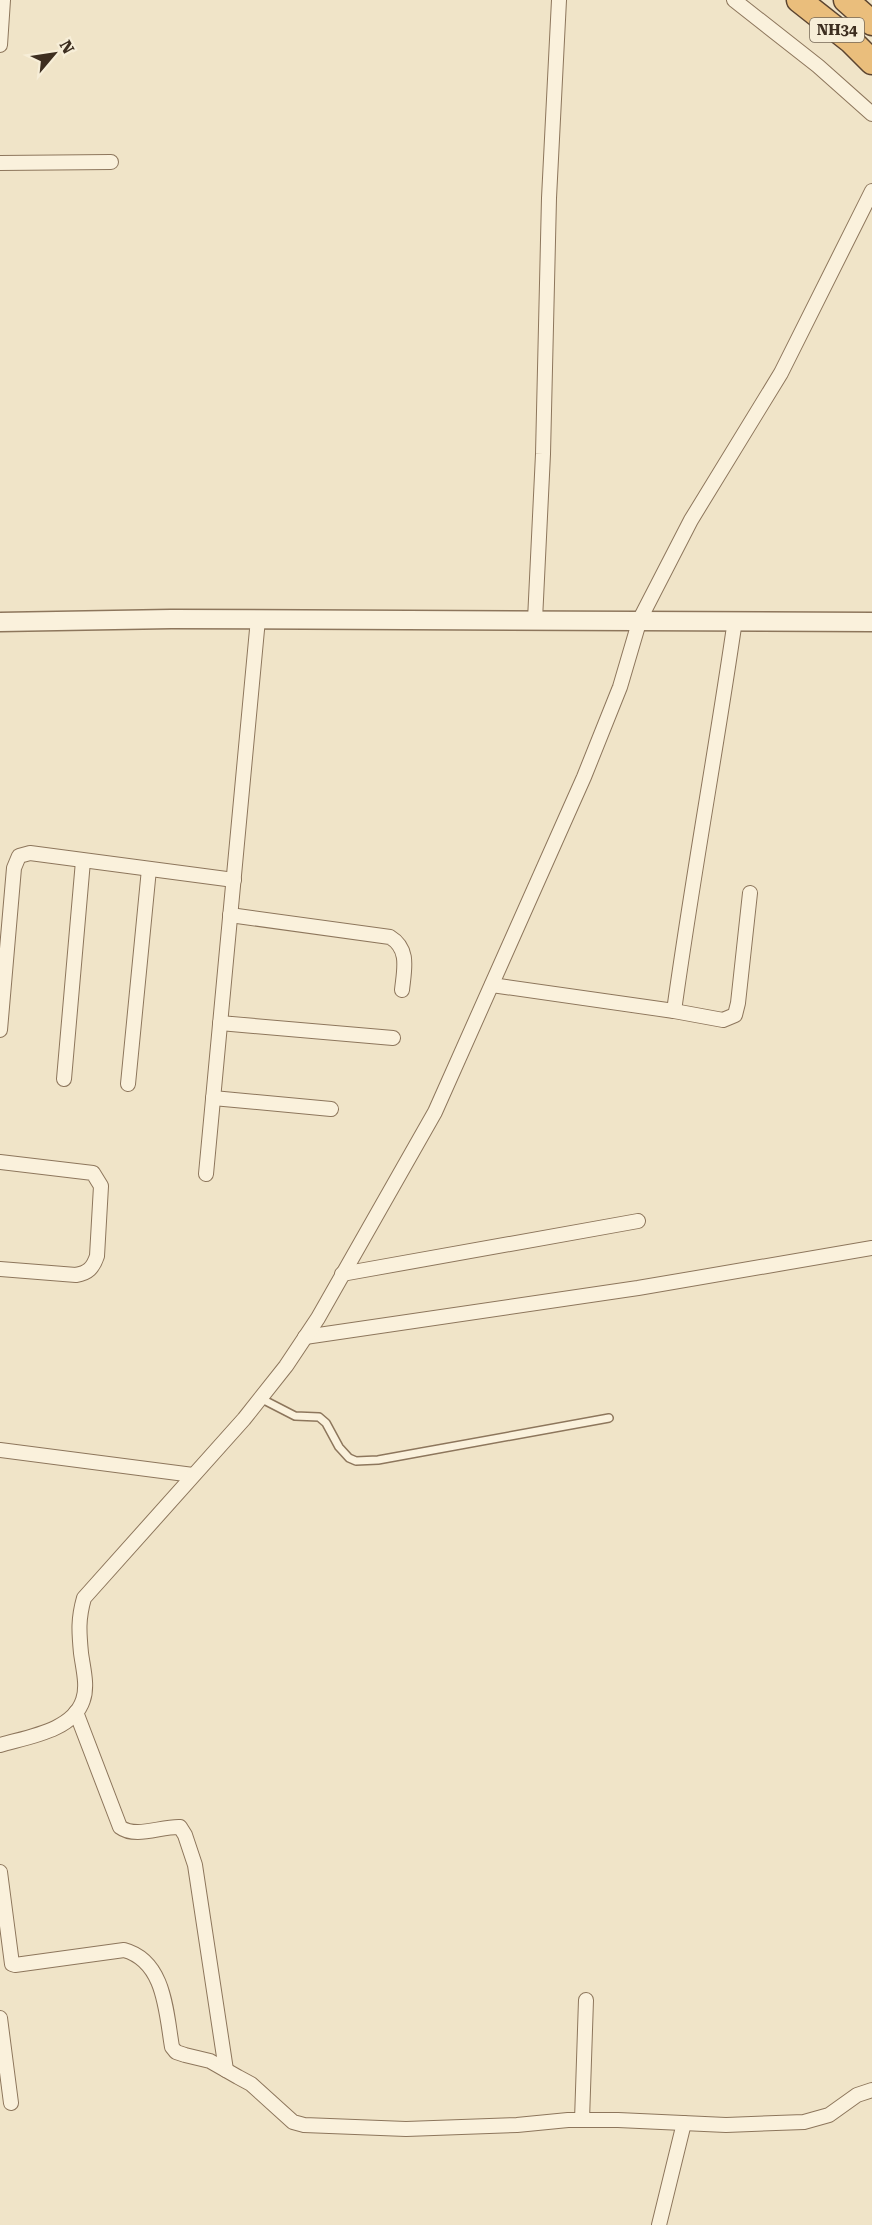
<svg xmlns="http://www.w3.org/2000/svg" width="872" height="2225" viewBox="0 0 872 2225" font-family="'Roboto Serif',serif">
<rect width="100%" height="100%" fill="#f0e4c8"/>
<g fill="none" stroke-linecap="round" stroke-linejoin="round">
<g stroke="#8d765c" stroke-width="10">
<polyline id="service" points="260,1398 295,1416 319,1417 326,1423 339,1447 349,1458 356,1461 378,1460 609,1418"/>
</g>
<g stroke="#8d765c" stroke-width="16">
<g id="minor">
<polyline points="734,0 818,66 872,114"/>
<polyline points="0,45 3,0"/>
<polyline points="0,163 111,162"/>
<polyline points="535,620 543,454 549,198 559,0"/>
<path d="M230,915L390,937C410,949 404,970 402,990"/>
<polyline points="492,985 674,1011 723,1020 735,1015 738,1003 750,893"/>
<path d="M674,1011C692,880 716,751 735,620"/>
<polyline points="220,1023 393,1038"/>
<polyline points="0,1030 14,868 19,856 30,853 234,880"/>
<polyline points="64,1079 83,861"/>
<polyline points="128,1084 149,869"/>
<polyline points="213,1098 331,1109"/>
<path d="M0,1162L93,1173L101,1186L97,1256C93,1268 88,1273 76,1275L0,1269"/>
<polyline points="206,1174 258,619"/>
<polyline points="342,1274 638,1221"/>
<polyline points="305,1337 638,1288 872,1248"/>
<polyline points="0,1450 193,1475"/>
<path d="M76,1712L120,1827C136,1839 161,1826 180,1827L185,1835L195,1865L226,2070"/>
<path d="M0,1745C27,1737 73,1731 83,1700C88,1686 83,1668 81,1653C79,1632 78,1619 84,1598L244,1419L286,1366L318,1318L435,1112L584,777L620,687L640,619L691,520L781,373L872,191"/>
<path d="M0,1872L12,1964L15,1965L124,1950C165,1961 166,2012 172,2047L176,2052L185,2055L210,2061L238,2077L251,2084L293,2122L304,2125L406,2129L517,2125L568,2120H618L726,2125L804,2122L829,2115L857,2095L872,2090"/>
<polyline points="0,2018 11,2103"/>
<polyline points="582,2120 586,2000"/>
<polyline points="659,2225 684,2123"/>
</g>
</g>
<g stroke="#8d765c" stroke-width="21">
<polyline id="tertiary" points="0,622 171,619 872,622"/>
</g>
<g stroke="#5b4430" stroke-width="27">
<g id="trunk">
<polyline points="799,0 851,41 872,62"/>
<polyline points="846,0 872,23"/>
</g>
</g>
<use href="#service" stroke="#faf1dc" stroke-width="7"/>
<use href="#minor" stroke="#faf1dc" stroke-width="14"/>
<use href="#tertiary" stroke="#faf1dc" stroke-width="18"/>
<use href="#trunk" stroke="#eabe7c" stroke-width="24"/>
</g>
<g text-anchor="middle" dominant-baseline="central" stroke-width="4.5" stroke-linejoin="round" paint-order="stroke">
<rect fill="#f7eed8" stroke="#756857" stroke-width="1.5" x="810" y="18" width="54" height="24" rx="4.5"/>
<g font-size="15" font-weight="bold" fill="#3d2e20">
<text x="837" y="30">NH34</text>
</g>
</g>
<g transform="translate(54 54) rotate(61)" stroke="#f7eed8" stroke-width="4.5" paint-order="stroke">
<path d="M0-4.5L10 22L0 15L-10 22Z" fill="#3d2e20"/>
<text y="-9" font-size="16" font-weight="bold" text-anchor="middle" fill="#3d2e20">N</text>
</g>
</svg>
